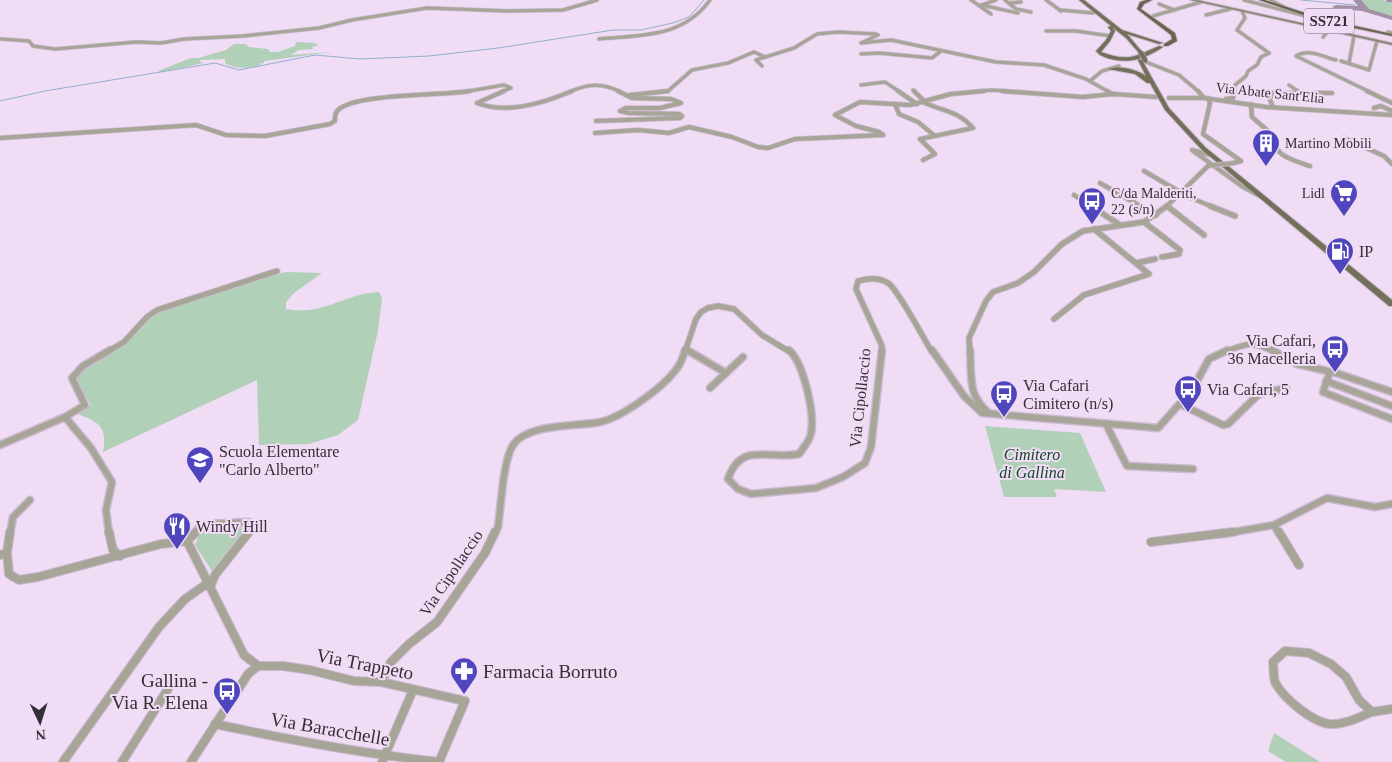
<svg xmlns="http://www.w3.org/2000/svg" width="1392" height="762" viewBox="0 0 1392 762" font-family="Georgia,serif">
<rect width="100%" height="100%" fill="#f1dcf5"/>
<g fill="#b1d0b8">
<polygon points="1359,0 1382,0 1392,2 1392,16 1366,9 1364,6 1366,5 1363,5"/>
<path d="M296,42L314,43L319,45L312,47L313,49L299,50L290,55L331,52L264,61V63L259,64L261,65C249,68 236,70 225,63V59L200,60V62L204,63L161,72L158,71L191,58H198L226,50L234,44H245L249,47L268,49L270,52H278L295,46Z"/>
<path d="M286,272L322,273L294,293L286,302V309C324,316 343,294 379,292L382,298L378,331L358,420L338,435L309,444L259,445L257,380L103,452C108,425 98,422 75,413L91,405L77,382V375L85,367L123,345L140,330L152,314L260,278Z"/>
<polygon points="985,426 1080,433 1106,492 1054,489 1057,497 1004,497"/>
<polygon points="241,526 243,532 212,571 195,545 201,530"/>
<polygon points="1274,733 1320,762 1286,762 1268,751"/>
</g>
<g fill="none" stroke-linecap="round" stroke-linejoin="round">
<g stroke="#90b0cb" stroke-width="1">
<polyline points="1301,0 1355,5"/>
<polyline points="0,101 45,91 215,63 239,70 315,55 360,59 429,56 498,48 613,30 641,30 673,23 689,17 704,0"/>
</g>
<g fill="#a292a4" fill-rule="evenodd">
<polygon points="1353,0 1361,0 1369,9 1392,16 1392,20 1362,11 1336,9 1332,7 1336,5 1358,6"/>
<polygon points="1386,0 1392,0 1392,2 1387,2"/>
</g>
<g stroke="#cbb9cf" stroke-width="4.5">
<g id="minor-far4">
<polyline points="971,0 991,14"/>
<polyline points="1005,0 1016,9 1031,12"/>
<polyline points="1046,0 1061,11"/>
<polyline points="1244,0 1310,17"/>
<polyline points="1270,0 1284,7"/>
<polyline points="1009,3 1021,2"/>
<polyline points="1159,4 1174,10"/>
<polyline points="981,5 1018,13"/>
<polyline points="982,5 996,0"/>
<polyline points="1060,10 1093,13"/>
<polyline points="1242,11 1245,18 1237,30 1269,53"/>
<polyline points="1206,15 1230,9"/>
<polyline points="1153,16 1201,2"/>
<polyline points="1046,31 1076,31 1111,36"/>
<polyline points="1388,32 1392,33"/>
<polyline points="1323,37 1329,30"/>
<polyline points="0,39 29,41 33,46 55,49 136,42 161,43 184,39 243,36 319,28 352,20 427,8 508,11 563,10 597,0"/>
<path d="M599,39C641,35 683,38 710,0"/>
<polyline points="861,54 879,53 932,58 941,51"/>
<path d="M1336,60C1324,57 1308,48 1296,56L1370,92"/>
<polyline points="1341,61 1369,70 1377,41"/>
<polyline points="1146,62 1179,75 1199,92"/>
<polyline points="1349,63 1354,36"/>
<polyline points="762,66 756,60 794,48 817,34 838,32 876,34 878,35 861,43 891,40 996,62 1044,65 1086,79 1109,92"/>
<polyline points="1090,81 1102,71 1119,66"/>
<polyline points="861,85 885,82 900,92"/>
<polyline points="1289,85 1299,92"/>
<polyline points="913,90 915,92"/>
<polyline points="463,92 504,85 511,88 501,92"/>
<path d="M569,92C588,84 601,82 621,92"/>
<polyline points="658,92 668,91 692,70 728,63 754,52 765,57"/>
<polyline points="971,92 992,90 1018,92"/>
<polyline points="1234,92 1235,85 1246,76 1248,71 1257,65 1261,57 1269,53"/>
</g>
</g>
<g stroke="#cbb9cf" stroke-width="5.5">
<g id="minor-far3">
<path d="M504,91L477,103C507,115 544,103 572,91"/>
<polyline points="898,91 917,104"/>
<polyline points="914,91 925,102"/>
<polyline points="1002,91 1083,97 1113,94 1156,97"/>
<polyline points="1107,91 1113,94"/>
<polyline points="1198,91 1204,98"/>
<polyline points="1297,91 1300,93"/>
<polyline points="1367,91 1392,103"/>
<polyline points="630,95 668,91"/>
<polyline points="1169,98 1204,98 1266,107 1392,115"/>
<polyline points="1208,98 1210,103 1203,134 1241,161 1234,163"/>
<polyline points="1226,99 1233,98 1234,91"/>
<path d="M923,102C944,112 957,110 973,128L920,139L935,154L923,160"/>
<polyline points="895,104 899,114 918,122 935,136"/>
<path d="M1251,104L1252,117L1274,136C1271,156 1296,161 1310,166"/>
<polyline points="1273,107 1270,100 1271,93 1332,93"/>
<polyline points="1374,108 1381,106 1392,111"/>
<polyline points="596,121 680,118 682,116 679,114 629,113 620,111 626,108 660,108 681,103 671,99 632,98 618,91"/>
<polyline points="595,133 638,130 669,133 689,127 732,137 758,147 768,148 795,139 883,135"/>
<polyline points="883,135 879,132 856,126 835,115 860,102 910,105 951,94 984,91"/>
<path d="M0,138L196,125L226,135L265,136L330,124L335,121C335,117 334,114 338,110C356,93 441,96 470,91"/>
<polyline points="1344,138 1384,156 1392,164"/>
<polyline points="1211,155 1192,150 1243,187 1260,196"/>
<polyline points="1144,171 1180,192"/>
<polyline points="1100,183 1142,207"/>
<polyline points="1179,193 1213,207"/>
<polyline points="1074,195 1092,207"/>
<polyline points="1166,207 1208,166 1215,165"/>
</g>
</g>
<g stroke="#cbb9cf" stroke-width="7">
<g id="minor-far2">
<polyline points="1091,206 1120,225"/>
<polyline points="1140,206 1156,215"/>
<polyline points="1167,206 1204,235"/>
<polyline points="1210,206 1235,216"/>
<polyline points="1144,222 1180,250 1179,254 1162,257"/>
<polyline points="1136,263 1155,259"/>
<polyline points="1054,319 1084,295 1149,274 1094,229"/>
<polyline points="685,349 690,352"/>
<polyline points="107,352 124,342 147,317 157,310 277,271"/>
<polyline points="685,352 696,319 701,312 708,308 718,306 734,309 762,335 790,352"/>
<path d="M881,352L882,346L856,289L858,281C868,278 879,277 888,283C897,288 924,339 932,352"/>
<polyline points="970,352 969,338 986,301 993,292 1018,283 1034,272 1062,244 1083,231 1144,222 1167,206"/>
<path d="M1225,352C1246,343 1254,341 1274,352"/>
</g>
</g>
<g stroke="#cbb9cf" stroke-width="9">
<g id="minor-far1">
<polyline points="687,350 726,373"/>
<path d="M789,350C804,364 815,414 811,433C810,441 803,448 799,454C768,460 741,441 728,479L738,489L751,494L816,488L843,477L865,463L871,447L882,350"/>
<polyline points="932,350 964,396 982,413 1158,428 1192,390 1209,359 1228,350"/>
<path d="M970,350C972,377 967,395 989,413"/>
<polyline points="1272,350 1297,364 1336,373 1392,392"/>
<polyline points="1330,372 1323,392 1392,419"/>
<polyline points="1326,381 1392,406"/>
<polyline points="710,388 743,357"/>
<polyline points="1180,404 1223,425 1228,424 1259,394 1286,388"/>
<polyline points="1106,424 1127,466 1193,469"/>
<polyline points="0,445 65,417"/>
<polyline points="1274,525 1279,534"/>
<polyline points="10,534 13,517 30,500"/>
<polyline points="109,534 106,510 112,482 91,448 65,417 85,405 72,378 83,366 110,350"/>
<polyline points="195,534 200,526 206,524 249,522 252,524 248,534"/>
<path d="M495,534L498,527C501,507 503,460 513,445C528,423 577,427 600,422C621,418 662,388 675,371C680,365 683,358 685,350"/>
<polyline points="1222,534 1274,525 1327,498 1375,507 1392,504"/>
</g>
</g>
<g stroke="#cbb9cf" stroke-width="10">
<g id="minor">
<polyline points="109,532 113,550 120,556"/>
<polyline points="196,532 187,541 210,587"/>
<polyline points="1279,532 1299,565"/>
<polyline points="1151,542 1233,532"/>
<polyline points="7,553 10,532"/>
<polyline points="0,555 7,553 9,574 19,580 38,577 161,544 187,541"/>
<polyline points="210,587 215,575 249,532"/>
<path d="M1285,651L1309,653L1331,664L1346,677L1359,700L1372,712C1360,717 1344,725 1330,724C1312,722 1283,698 1275,682C1273,676 1274,668 1273,662Z"/>
<polyline points="258,666 283,666 310,670 354,681 381,682 465,701 439,762"/>
<polyline points="381,682 391,662 409,644 437,622 485,553 495,532"/>
<polyline points="1372,712 1392,709"/>
<path d="M215,724C290,740 364,754 440,762"/>
<polyline points="63,762 159,627 185,599 208,583"/>
<polyline points="122,762 168,689"/>
<polyline points="191,762 248,674 258,666 244,655 210,587"/>
<polyline points="382,762 413,690"/>
</g>
</g>
<g stroke="#cbb9cf" stroke-width="2">
<polygon id="secondary" points="1190,0 1197,0 1392,43 1392,45"/>
</g>
<g stroke="#cbb9cf" stroke-width="2">
<g id="primary">
<path d="M1079,0H1084L1122,30L1163,43L1159,44L1127,34L1143,53L1159,46L1163,47C1156,52 1142,59 1134,60C1124,62 1102,60 1096,51L1106,40L1111,31L1108,27L1111,26ZM1112,27L1126,38L1140,54C1128,60 1114,57 1101,52L1110,41L1115,31Z"/>
<path d="M1138,59L1142,60L1169,108L1205,147L1392,300V306H1389L1201,149L1165,110L1150,83H1147L1135,74L1108,69C1120,65 1136,69 1146,76L1138,60Z"/>
</g>
</g>
<g stroke="#cbb9cf" stroke-width="2">
<g id="trunk">
<polygon points="1146,0 1152,0 1144,4 1141,9 1175,33 1177,41 1168,46 1164,46 1164,44 1172,39 1171,35 1137,9 1140,2"/>
<polygon points="1259,0 1265,0 1324,19 1392,34 1392,36 1321,21"/>
</g>
</g>
<use href="#minor-far4" stroke="#a6a598" stroke-width="3"/>
<use href="#minor-far3" stroke="#a6a598" stroke-width="4"/>
<use href="#minor-far2" stroke="#a6a598" stroke-width="5"/>
<use href="#minor-far1" stroke="#a6a598" stroke-width="6"/>
<use href="#minor" stroke="#a6a598" stroke-width="8"/>
<use href="#secondary" fill="#878674" fill-rule="evenodd"/>
<use href="#primary" fill="#727059" fill-rule="evenodd"/>
<use href="#trunk" fill="#68664e" fill-rule="evenodd"/>
<g stroke="#cbb9cf" stroke-width="5.5" stroke-linecap="butt">
<polyline id="minor-bridge" points="1215,165 1234,163"/>
</g>
<g stroke="#cbb9cf" stroke-width="6" stroke-linecap="butt">
<polyline id="primary-bridge" points="1141,53 1145,60"/>
</g>
<use href="#minor-bridge" stroke="#a6a598" stroke-width="4"/>
<use href="#primary-bridge" stroke="#727059" stroke-width="5"/>
</g>
<defs>
<g id="building-pin" transform="scale(1.4375)"><path d="M0 17L-7.5 6A9.5 9.5 0 1 1 7.5 6Z" fill="#4f45bc" stroke="#f1dcf5"/><path d="M-4-6H4V6H1V3H-1V6H-4ZM-2.5-4.3h1.7v1.8h-1.7ZM.8-4.3h1.7v1.8H.8ZM-2.5-1h1.7V.8h-1.7ZM.8-1h1.7V.8H.8Z" fill="#fff"/></g>
<g id="supermarket-pin" transform="scale(1.4375)"><path d="M0 17L-7.5 6A9.5 9.5 0 1 1 7.5 6Z" fill="#4f45bc" stroke="#f1dcf5"/><path d="M-6-5.5h2.5l.6 2H6L4.5 2H-2.5L-4.4-4H-6ZM-1.5 3.2a1.3 1.3 0 1 0 .1 0ZM3 3.2a1.3 1.3 0 1 0 .1 0Z" fill="#fff"/></g>
<g id="bus-pin" transform="scale(1.4375)"><path d="M0 17L-7.5 6A9.5 9.5 0 1 1 7.5 6Z" fill="#4f45bc" stroke="#f1dcf5"/><path d="M-5-6H5V4H4V6H2V4H-2V6H-4V4H-5ZM-3.5-4V0h7V-4ZM-3.5 1.2v1.5H-2V1.2ZM2 1.2v1.5H3.5V1.2Z" fill="#fff"/></g>
<g id="fuel-pin" transform="scale(1.4375)"><path d="M0 17L-7.5 6A9.5 9.5 0 1 1 7.5 6Z" fill="#4f45bc" stroke="#f1dcf5"/><path d="M-5.5-6h7V0h2V4h1.3V-2.5L3-4.5l.8-.8L6-3V5H2.5V1h-1V6h-7ZM-4.2-4.7v3.2H.2V-4.7Z" fill="#fff"/></g>
<g id="school-pin" transform="scale(1.4375)"><path d="M0 17L-7.5 6A9.5 9.5 0 1 1 7.5 6Z" fill="#4f45bc" stroke="#f1dcf5"/><path d="M0-5L7-2L0 1L-7-2ZM-4 1L0 2.5L4 1V4Q0 6-4 4Z" fill="#fff"/></g>
<g id="restaurant-pin" transform="scale(1.4375)"><path d="M0 17L-7.5 6A9.5 9.5 0 1 1 7.5 6Z" fill="#4f45bc" stroke="#f1dcf5"/><path d="M-5-6h1v4h1v-4h1v4h1v-4h1v5L-1.5 .5V6h-2V.5L-5-1ZM5-6V6H3V1.5H1.5Q1.5-4 5-6Z" fill="#fff"/></g>
<g id="pharmacy-pin" transform="scale(1.4375)"><path d="M0 17L-7.5 6A9.5 9.5 0 1 1 7.5 6Z" fill="#4f45bc" stroke="#f1dcf5"/><path d="M-2-6h4v4h4v4h-4v4h-4v-4h-4v-4h4Z" fill="#fff"/></g>
</defs>
<g fill-rule="evenodd">
<use href="#building-pin" x="1266" y="143"/>
<use href="#supermarket-pin" x="1344" y="193"/>
<use href="#bus-pin" x="1092" y="201"/>
<use href="#fuel-pin" x="1340" y="251"/>
<use href="#bus-pin" x="1335" y="349"/>
<use href="#bus-pin" x="1188" y="389"/>
<use href="#bus-pin" x="1004" y="394"/>
<use href="#school-pin" x="200" y="460"/>
<use href="#restaurant-pin" x="177" y="526"/>
<use href="#pharmacy-pin" x="464" y="671"/>
<use href="#bus-pin" x="227" y="691"/>
</g>
<g text-anchor="middle" dominant-baseline="central" stroke-width="4" stroke-linejoin="round" paint-order="stroke">
<g font-size="14" fill="#352d36" stroke="#f1dcf5">
<text transform="translate(1270 93) rotate(6)">Via Abate Sant'Elia</text>
</g>
<g font-size="14" fill="#352d36" stroke="#f1dcf5" text-anchor="start">
<text x="1285" y="143">Martino Mobili</text>
<text x="1111" y="193">C/da Malderiti,<tspan x="1111" dy="16">22 (s/n)</tspan></text>
<text x="1325" y="193" text-anchor="end">Lidl</text>
</g>
<rect fill="#f1dcf5" stroke="#6d626f" stroke-width="1" x="1304" y="8.5" width="50" height="25" rx="4"/>
<g font-size="15" font-weight="bold" fill="#352d36">
<text x="1329" y="21">SS721</text>
</g>
<g font-size="16" fill="#352d36" stroke="#f1dcf5" text-anchor="start">
<text x="1359" y="251">IP</text>
<text x="1316" y="340" text-anchor="end">Via Cafari,<tspan x="1316" dy="18">36 Macelleria</tspan></text>
<text x="1023" y="385">Via Cafari<tspan x="1023" dy="18">Cimitero (n/s)</tspan></text>
<text x="1207" y="389">Via Cafari, 5</text>
<text x="219" y="451">Scuola Elementare<tspan x="219" dy="18">"Carlo Alberto"</tspan></text>
<text x="196" y="526">Windy Hill</text>
</g>
<g font-size="16" fill="#352d36" stroke="#f1dcf5">
<text transform="translate(860 398) rotate(-84)">Via Cipollaccio</text>
<text transform="translate(451 573) rotate(-56)">Via Cipollaccio</text>
</g>
<g font-size="16" font-style="italic" fill="#104825" stroke="#f1dcf5">
<text x="1032" y="454">Cimitero<tspan x="1032" dy="18">di Gallina</tspan></text>
</g>
<g font-size="19" fill="#352d36" stroke="#f1dcf5">
<text transform="translate(365 664) rotate(11)">Via Trappeto</text>
<text transform="translate(330 729) rotate(10)">Via Baracchelle</text>
</g>
<g font-size="19" fill="#352d36" stroke="#f1dcf5" text-anchor="start">
<text x="483" y="671">Farmacia Borruto</text>
<text x="208" y="680" text-anchor="end">Gallina -<tspan x="208" dy="22">Via R. Elena</tspan></text>
</g>
</g>
<g transform="translate(40 722) rotate(176)" stroke="#f1dcf5" stroke-width="4" paint-order="stroke">
<path d="M0-4L9 19L0 12L-9 19Z" fill="#352d36"/>
<text y="-8" font-size="14" font-weight="bold" text-anchor="middle" fill="#352d36">N</text>
</g>
</svg>
